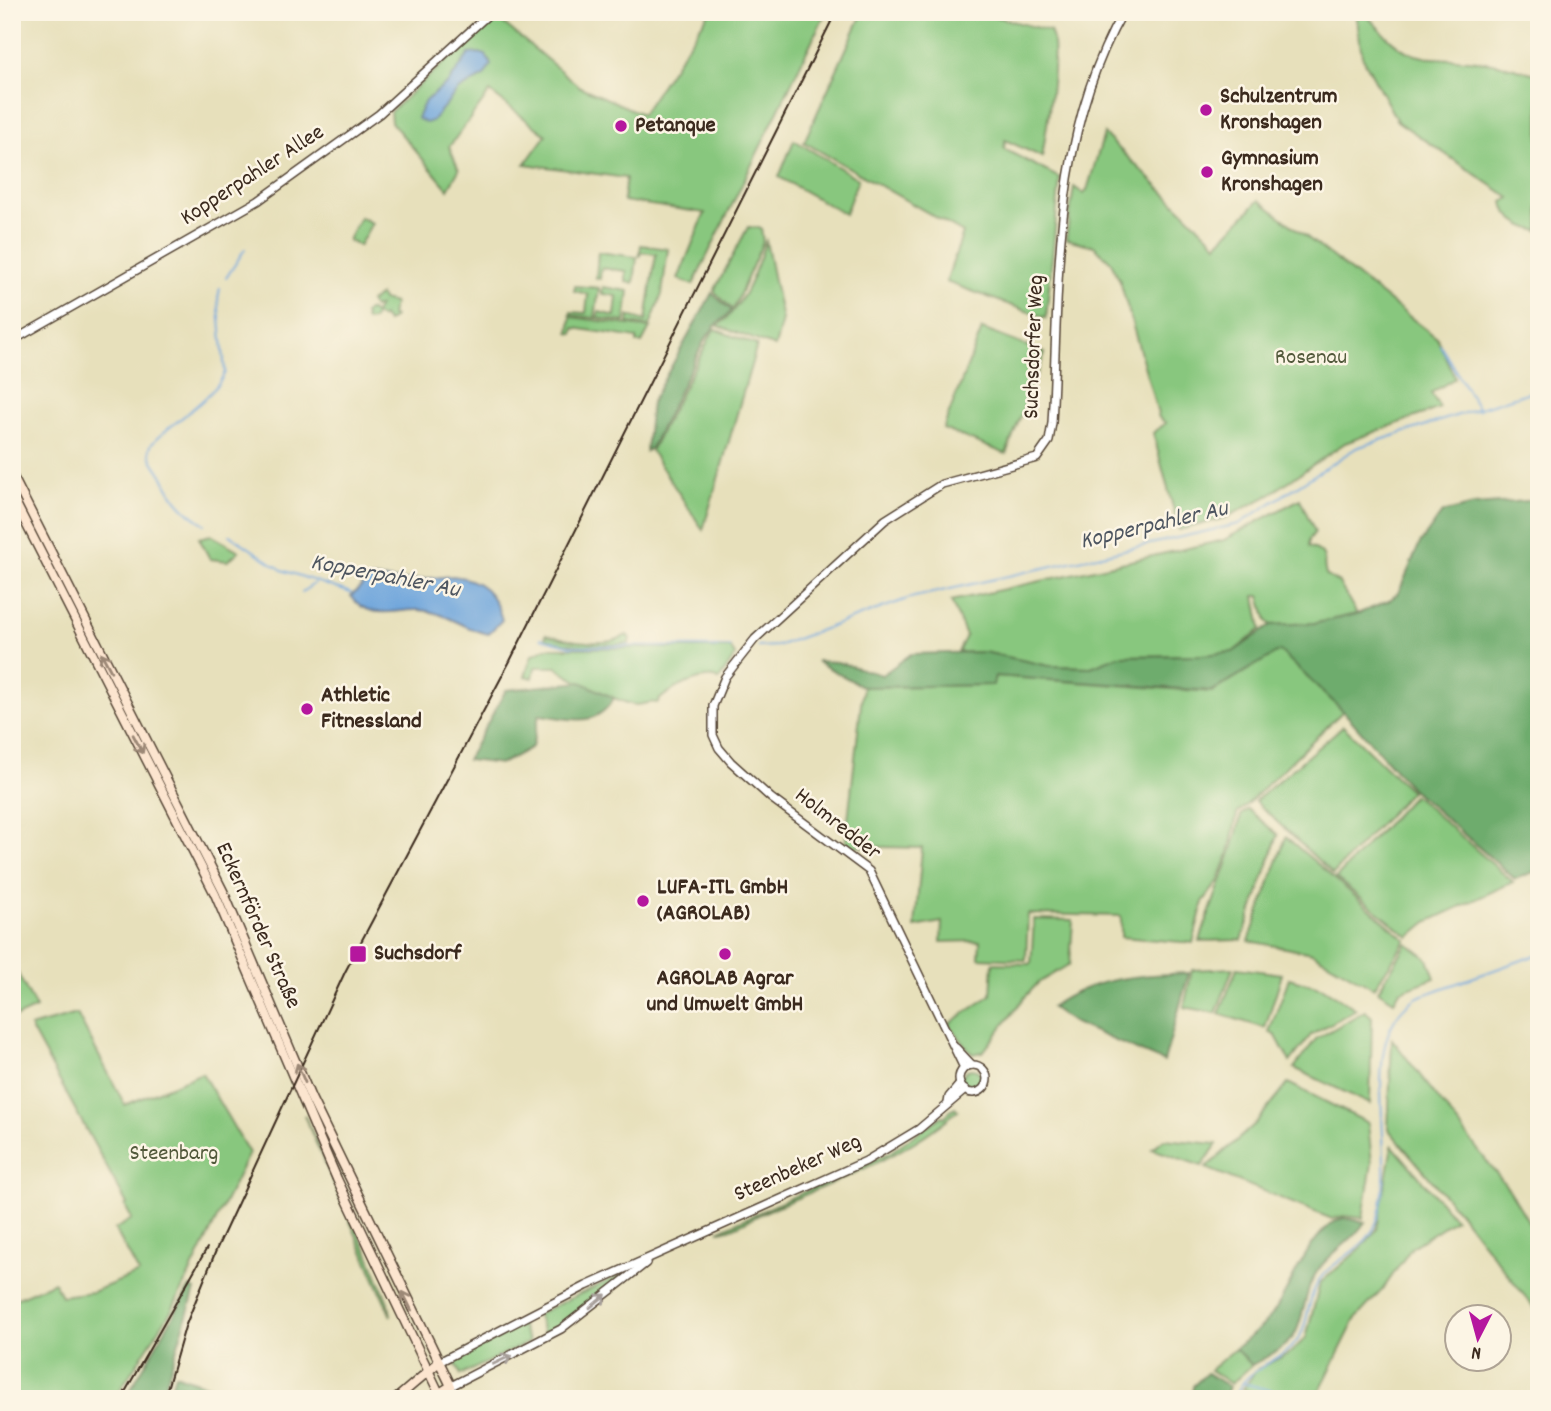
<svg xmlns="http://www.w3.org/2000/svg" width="1551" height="1411" viewBox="0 0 1551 1411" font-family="Dekko,sans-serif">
<rect width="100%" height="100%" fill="#fcf5e5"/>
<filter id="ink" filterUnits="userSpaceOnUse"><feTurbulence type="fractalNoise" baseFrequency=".0143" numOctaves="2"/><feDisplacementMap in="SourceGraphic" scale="14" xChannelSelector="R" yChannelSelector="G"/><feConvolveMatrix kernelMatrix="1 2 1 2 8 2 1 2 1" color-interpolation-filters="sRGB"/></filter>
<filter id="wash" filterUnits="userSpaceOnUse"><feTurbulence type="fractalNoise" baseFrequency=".00686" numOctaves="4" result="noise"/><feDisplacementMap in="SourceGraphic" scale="28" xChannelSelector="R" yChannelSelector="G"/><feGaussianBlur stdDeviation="1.57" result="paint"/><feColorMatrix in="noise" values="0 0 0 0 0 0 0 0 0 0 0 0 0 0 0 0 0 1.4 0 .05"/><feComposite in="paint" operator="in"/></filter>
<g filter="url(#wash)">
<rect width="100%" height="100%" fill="#e7e0bb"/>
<g fill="#88c77e" stroke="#62784e" stroke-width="2">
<polygon points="710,12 826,12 693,285 678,279 705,213 623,201 626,178 525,164 546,135 490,92 449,147 459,170 448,189 391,122 390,112 495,16 580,87 642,114"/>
<path d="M863,12H978L1050,31C1060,49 1046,133 1042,157L1005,140L1004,149L1060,178L1046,318L946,282L963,233L804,142Z"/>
<path d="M1356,12H1364C1418,75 1421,51 1492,63C1507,65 1523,71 1539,75V231C1524,228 1505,218 1503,202L1510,198L1397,121L1362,56Z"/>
<polygon points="1104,134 1217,244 1259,200 1437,338 1455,378 1431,393 1440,408 1345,443 1266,497 1225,518 1179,530 1153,433 1166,423 1159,418 1120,281 1111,262 1094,246 1066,239 1074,187 1084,194 1087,190"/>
<polygon points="794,140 858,179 845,214 779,177"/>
<polygon points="360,217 372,223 359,246 348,240"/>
<polygon points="748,227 761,228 763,242 733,310 714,291"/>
<path d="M766,241L782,320L775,347L718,326C746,303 754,274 766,241Z"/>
<polygon points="641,245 668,249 662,294 650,326 628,323 629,316 646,321 656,254 642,252 639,257"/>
<polygon points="598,252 637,257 634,283 626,282 626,271 601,268 600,279 596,278"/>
<polygon points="575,286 599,288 595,318 570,315 571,312 586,313 588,294 574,291"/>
<polygon points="603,287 629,291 625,322 597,318 599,312 615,316 617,296 602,294"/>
<polygon points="380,295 382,300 394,303 391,315 394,317 387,322 383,316 381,318 375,315 373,320 366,321 364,313 369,310 375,314 379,306 374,308 370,302"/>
<polygon points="571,317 650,328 642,343 637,343 637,338 574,328 573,334 569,333"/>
<polygon points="714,329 757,345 703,530 651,451"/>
<polygon points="982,329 1045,353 1006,454 943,429"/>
<path d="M1300,499L1315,532L1309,540V546C1331,556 1321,559 1326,575L1339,583L1357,614L1316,623L1271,625L1267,621L1260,596H1255L1261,629L1233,652L1202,655L1118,656L1091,667L1049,666L984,652H958L966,636L951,601L1224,540Z"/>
<polygon points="211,535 239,551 228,561 210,559 199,538"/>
<path d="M546,634C568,641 605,648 627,635L630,638L629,644C601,645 571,649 545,638Z"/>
<path d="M546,648H731L735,656L719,680C707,671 664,691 657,703C649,701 645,705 636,705C624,704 562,676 557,667H535L533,678L525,676L532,655Z"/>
<polygon points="1280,650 1343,711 1237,814 1229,853 1218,882 1203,902 1193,943 1121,937 1121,916 1028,914 1026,960 979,958 980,941 941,942 942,922 915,927 922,848 845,846 863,687 992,685 995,676 1212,692"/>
<polygon points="1343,726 1411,791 1333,874 1255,801"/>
<polygon points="1414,795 1513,882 1427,922 1409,937 1336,878"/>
<path d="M1248,809L1278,835L1242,940L1200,941C1213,898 1232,859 1241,815Z"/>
<polygon points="1286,837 1406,940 1374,988 1312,953 1249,941"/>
<polygon points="1034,919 1073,920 1070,964 1038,983 1025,997 983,1052 972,1054 949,1024 991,995 993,963 1031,964"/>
<polygon points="1407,943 1428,959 1435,978 1400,991 1394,1001 1378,991"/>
<polygon points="12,963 36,1008 12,1019"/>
<polygon points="1233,968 1216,1013 1184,1007 1192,970"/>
<polygon points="1237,968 1282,974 1265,1028 1219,1014"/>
<polygon points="1289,978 1323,988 1356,1009 1311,1035 1290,1062 1276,1036 1269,1032"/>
<polygon points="1365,1011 1372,1017 1370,1104 1294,1068 1316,1039"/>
<polygon points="77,1014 125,1105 202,1073 249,1153 173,1308 114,1399 12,1399 12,1297 18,1298 54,1282 61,1296 92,1292 139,1273 115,1229 132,1219 125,1206 127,1204 30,1027"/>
<polygon points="1392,1039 1510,1191 1539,1239 1539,1298 1534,1308 1462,1216 1388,1129"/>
<circle cx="972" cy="1079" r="10"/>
<polygon points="1288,1083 1368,1123 1372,1163 1363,1218 1343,1216 1332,1219 1206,1168 1256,1123"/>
<path d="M955,1107L958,1110C905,1157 831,1183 767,1211C753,1217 732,1231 718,1231L889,1153L942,1116L944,1117Z"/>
<polygon points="304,1115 366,1248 389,1305 391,1316"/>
<polygon points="1164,1139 1217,1144 1202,1166 1152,1149"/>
<polygon points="1392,1145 1455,1219 1412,1247 1383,1289 1356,1318 1320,1390 1300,1399 1266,1399 1243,1389 1257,1369 1290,1353 1306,1338 1320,1283 1362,1247 1377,1229"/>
<polygon points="631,1270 560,1326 544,1333 537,1314"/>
<polygon points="520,1322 529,1342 461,1375 453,1360"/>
<polygon points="1235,1349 1252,1365 1231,1384 1210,1370"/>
</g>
<g fill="#6eac6d" stroke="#546b46" stroke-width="2">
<polygon points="712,293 732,311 714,327 704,341 651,448 646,451 651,403"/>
<polygon points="1539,500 1539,870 1515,879 1411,788 1343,711 1280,651 1212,691 995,676 993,685 863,687 816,661 837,662 882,675 911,654 984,652 1049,666 1091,667 1118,656 1202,655 1233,652 1271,625 1317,623 1357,614 1389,601 1399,592 1419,545 1442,513 1474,505"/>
<path d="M581,682L614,698C595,730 570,718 539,715L532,747L501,764L467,760L506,690Z"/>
<path d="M1189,973L1164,1062L1072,1022L1051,1007C1093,977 1138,975 1189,973Z"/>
<path d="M1343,1218L1365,1222C1353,1241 1336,1249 1322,1265C1305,1284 1306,1310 1296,1332C1289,1347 1266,1357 1252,1365L1235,1349C1246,1339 1262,1329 1271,1316C1291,1289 1310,1228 1343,1218Z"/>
<polygon points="190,1287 195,1290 161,1399 125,1399"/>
<polygon points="1207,1373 1229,1387 1224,1399 1192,1399 1193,1386"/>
<polygon points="175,1374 244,1399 168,1399"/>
</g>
<g fill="#6ea5dc" stroke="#54687d" stroke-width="2">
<polygon points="479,53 486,55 491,65 484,76 458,90 432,121 426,123 417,118 425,101 449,82 469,54"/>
<path d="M453,576C481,579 495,593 502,620L488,634C462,629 444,610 416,610C392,610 369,621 351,596L371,578L404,581Z"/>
</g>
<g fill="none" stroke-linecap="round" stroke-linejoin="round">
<g stroke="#6ea5dc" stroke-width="2">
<polyline points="226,278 245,249"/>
<polyline points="1440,345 1479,410"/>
<path d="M205,524C185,512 173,499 163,477C159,468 148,459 150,448C153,434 214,401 225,372L218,298L220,288"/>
<polyline points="230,535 282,570 351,593"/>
<polyline points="302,592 315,583"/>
<polyline points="541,638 571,646 730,647"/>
<polyline points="758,647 777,646 910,598 1239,524 1356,448 1539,389"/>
<polyline points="1243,1383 1280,1393 1296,1393"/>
<path d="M1235,1399C1241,1373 1269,1365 1288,1350C1311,1332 1304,1307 1317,1284C1327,1263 1362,1252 1374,1228C1405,1163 1348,1037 1418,997L1539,954"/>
</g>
</g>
</g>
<g filter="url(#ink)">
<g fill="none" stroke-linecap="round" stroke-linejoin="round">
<g stroke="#554536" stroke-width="10">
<g id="tertiary">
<polyline points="12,341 258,201 379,114 491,12"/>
<polyline points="956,1048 972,1065"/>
<circle cx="973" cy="1079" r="14"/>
<path d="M964,1068L869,871L771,798L731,762L719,748L713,735V706L725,677L755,639L885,520L942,484L1037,458L1049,441L1052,423C1060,283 1051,139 1123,12"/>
<polyline points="948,1103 949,1097 960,1084"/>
<polyline points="439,1362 586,1286 866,1161 919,1129 965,1090"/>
<polyline points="456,1399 451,1386 561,1329 646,1263"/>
</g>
</g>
<g stroke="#554536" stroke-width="11">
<g id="secondary">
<polyline points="12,475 223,891 311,1098 451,1386 430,1399"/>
<polyline points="12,496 215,894 337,1179 439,1393"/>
<polyline points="396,1399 439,1362"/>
</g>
</g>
<use href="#tertiary" stroke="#fff" stroke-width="7"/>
<use href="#secondary" stroke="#fce5cf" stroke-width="8"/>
<g stroke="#3b2a1e" stroke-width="2">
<polyline points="121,1399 207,1248"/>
<polyline points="164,1399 185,1327 217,1248 345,972 510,661 836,12"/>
</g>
</g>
<defs><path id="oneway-shaft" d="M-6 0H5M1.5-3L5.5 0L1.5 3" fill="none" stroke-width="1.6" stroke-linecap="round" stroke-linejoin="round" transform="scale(1.75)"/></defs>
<g stroke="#9c8876">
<use href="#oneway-shaft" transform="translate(106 662) rotate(-118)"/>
<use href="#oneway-shaft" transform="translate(138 744) rotate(62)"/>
<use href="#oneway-shaft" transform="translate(301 1073) rotate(-113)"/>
<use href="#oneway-shaft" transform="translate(407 1301) rotate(-116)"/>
</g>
<g stroke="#a79f9a">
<use href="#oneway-shaft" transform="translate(598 1301) rotate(-40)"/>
<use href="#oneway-shaft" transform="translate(502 1360) rotate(-26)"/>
</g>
</g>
<g fill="#b5179e" stroke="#fcf5e5" stroke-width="2.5">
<circle cx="1206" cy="110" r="7"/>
<circle cx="621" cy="126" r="7"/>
<circle cx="1207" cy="172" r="7"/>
<circle cx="307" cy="709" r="7"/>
<circle cx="643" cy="901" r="7"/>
<rect x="349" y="945" width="18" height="18" rx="3.5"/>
<circle cx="725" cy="954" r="7"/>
</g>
<g text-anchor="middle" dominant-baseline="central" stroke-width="5" stroke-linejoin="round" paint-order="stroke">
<g font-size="23" font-weight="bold" fill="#3b2a1e" stroke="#fcf5e5" text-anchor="start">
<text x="1220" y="97">Schulzentrum<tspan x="1220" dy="26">Kronshagen</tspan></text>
<text x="635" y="126">Petanque</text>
<text x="1221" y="159">Gymnasium<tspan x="1221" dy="26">Kronshagen</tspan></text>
<text x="321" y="696">Athletic<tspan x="321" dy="26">Fitnessland</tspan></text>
<text x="657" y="888">LUFA-ITL GmbH<tspan x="657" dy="26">(AGROLAB)</tspan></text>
<text x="374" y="954">Suchsdorf</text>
<text x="725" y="979" text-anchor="middle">AGROLAB Agrar<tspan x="725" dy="26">und Umwelt GmbH</tspan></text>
</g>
<g font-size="23" fill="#3b2a1e" stroke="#fcf5e5">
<text transform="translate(253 176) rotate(-33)">Kopperpahler Allee</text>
<text transform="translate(1035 347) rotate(-88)">Suchsdorfer Weg</text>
<text transform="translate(837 825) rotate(38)">Holmredder</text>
<text transform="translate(257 926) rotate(66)">Eckernförder Straße</text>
<text transform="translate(798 1169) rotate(-24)">Steenbeker Weg</text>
</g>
<g font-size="23" fill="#52593b" stroke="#fcf5e5">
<text x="1311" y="358">Rosenau</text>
<text x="174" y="1154">Steenbarg</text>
</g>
<g font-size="24" font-style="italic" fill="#4d5560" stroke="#fcf5e5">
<text transform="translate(1154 526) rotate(-13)">Kopperpahler Au</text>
<text transform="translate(385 577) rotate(11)">Kopperpahler Au</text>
</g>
</g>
<rect width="1551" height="1411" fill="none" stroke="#fcf5e5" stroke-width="42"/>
<g transform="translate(1478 1338) rotate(186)"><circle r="33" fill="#fcf5e5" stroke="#afa495" stroke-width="2"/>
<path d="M0-5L12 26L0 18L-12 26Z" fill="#b5179e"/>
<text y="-10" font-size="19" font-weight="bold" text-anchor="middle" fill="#3b2a1e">N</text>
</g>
</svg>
